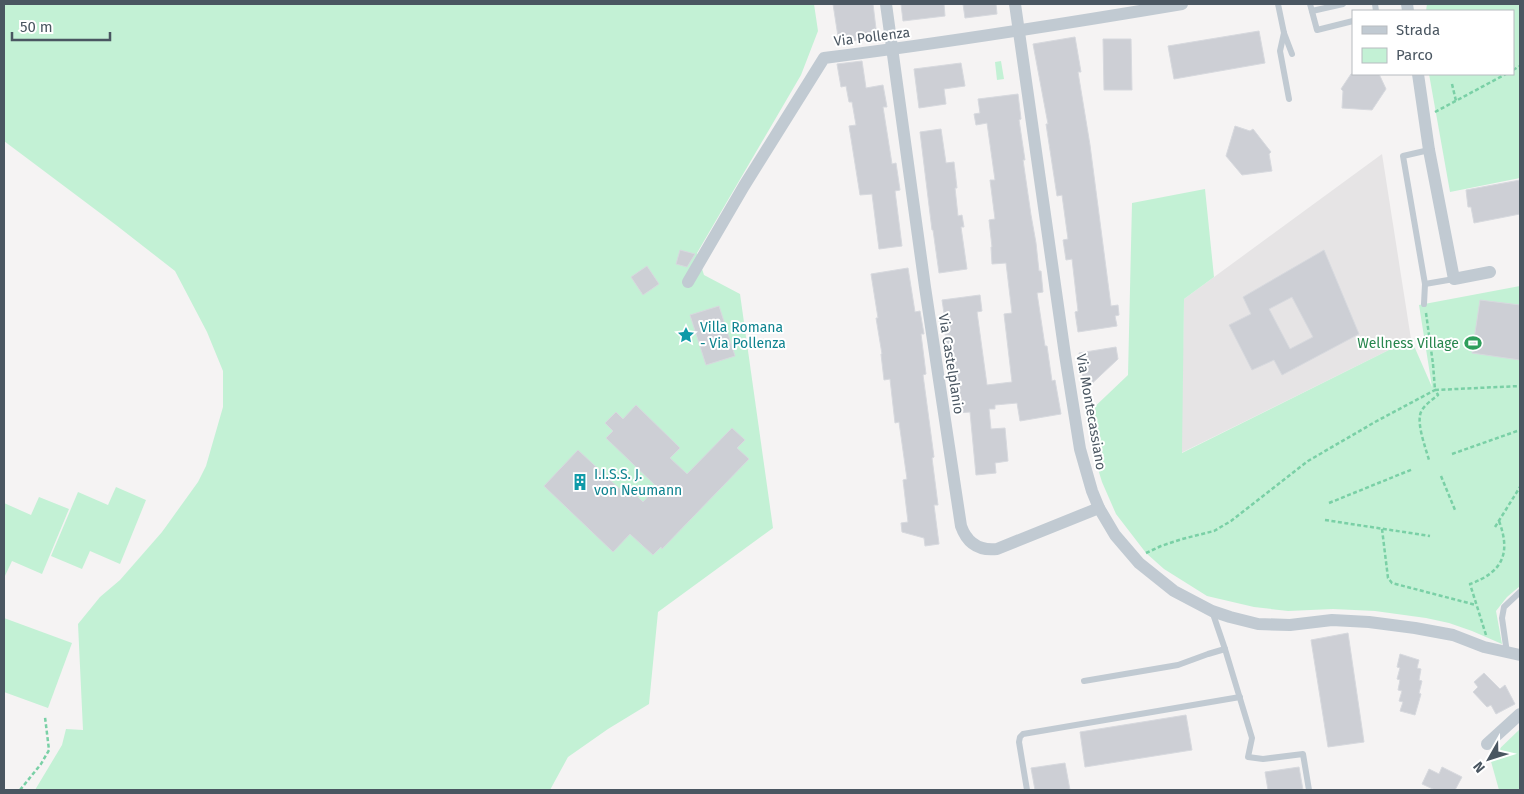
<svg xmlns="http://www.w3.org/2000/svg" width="1524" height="794" viewBox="0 0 1524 794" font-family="'Fira Sans',sans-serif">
<rect width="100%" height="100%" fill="#f5f3f3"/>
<polygon fill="#e6e4e5" points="1382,154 1411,339 1181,453 1184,299"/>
<g fill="#c3f1d5">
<polygon points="4,4 814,4 818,31 801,75 697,253 704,275 740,294 773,528 658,612 649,704 608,729 568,757 550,790 35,790 62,745 66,729 83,730 78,624 100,597 120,580 162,532 198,482 206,466 223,407 223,371 207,332 175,271 116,225 4,141"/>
<polygon points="1427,4 1520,4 1520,178 1450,192 1429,74 1513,74 1513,11 1426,11"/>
<polygon points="1001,61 1004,79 997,80 995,62"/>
<polygon points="1205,189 1214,277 1184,299 1182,453 1411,339 1432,387 1419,305 1520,286 1520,586 1507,597 1496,611 1502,644 1472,631 1449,623 1426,618 1375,611 1333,609 1288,611 1254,607 1207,596 1164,569 1146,553 1116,514 1102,482 1098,469 1086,415 1128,375 1132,203"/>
<polygon points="116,487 146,500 120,564 90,551 82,569 51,556 78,492 108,505"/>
<polygon points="39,497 69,509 42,574 12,561 4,578 4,503 31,515"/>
<polygon points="4,618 72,643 48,708 4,692"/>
<polygon points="1520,729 1520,790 1499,790 1490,758"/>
</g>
<g fill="#cdcfd5" stroke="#d7d9de" fill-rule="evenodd">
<polygon points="833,4 873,4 877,37 839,43"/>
<polygon points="901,4 944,4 945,16 903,21"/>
<polygon points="963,4 996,4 997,14 965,18"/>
<polygon points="1259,31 1265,63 1174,79 1168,46"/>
<polygon points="1075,37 1081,72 1078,72 1090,145 1111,306 1118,305 1119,315 1115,316 1117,326 1078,332 1075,312 1078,311 1072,259 1066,260 1063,240 1068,239 1062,195 1057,196 1046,124 1048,124 1033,44"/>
<polygon points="1103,39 1131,39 1132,90 1104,90"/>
<polygon points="862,61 866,88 883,85 887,107 883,107 892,164 896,163 900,190 895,191 902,246 879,249 872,194 860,195 849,126 856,125 852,102 849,102 846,86 841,87 837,64"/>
<polygon points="961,63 965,86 944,89 946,104 919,108 914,69"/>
<polygon points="1351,74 1379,74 1386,89 1372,110 1342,108 1343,91 1341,89"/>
<polygon points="1018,94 1021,119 1019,120 1025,160 1023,160 1031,215 1036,243 1039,271 1041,271 1043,292 1037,293 1045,346 1047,346 1052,381 1055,380 1061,414 1020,421 1017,403 995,405 995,409 989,409 991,429 1005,428 1008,461 995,463 996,473 976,475 970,412 957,413 945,333 947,333 942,300 980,295 982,311 977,312 987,385 1012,382 1004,314 1012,313 1006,263 992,264 991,247 992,247 989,220 995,219 990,180 995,180 987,123 976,125 974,114 980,113 978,99"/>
<polygon points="1235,126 1250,131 1253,129 1271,152 1269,154 1272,171 1242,175 1226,156"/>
<polygon points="941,129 946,163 954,162 957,188 955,188 958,216 962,215 964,227 961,227 967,269 939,273 933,230 932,230 920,132"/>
<polygon points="1520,180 1520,214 1474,223 1471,207 1468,207 1466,190"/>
<polygon points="680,250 695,254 687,267 676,264"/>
<path d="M1324,250L1359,334L1282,375L1274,360L1252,370L1229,325L1251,314L1243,297ZM1292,297L1313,337L1290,349L1269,309Z"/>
<polygon points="647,266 659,284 643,295 631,277"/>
<polygon points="908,268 915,312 920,311 924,334 921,334 926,374 923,375 934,457 932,458 938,505 934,505 939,544 925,546 924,538 902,532 901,523 908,522 903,480 907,479 899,422 895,423 890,379 884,380 881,354 882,354 876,318 878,318 871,274"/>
<polygon points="1480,300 1520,305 1520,360 1472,353"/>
<polygon points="719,306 735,356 706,365 690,315"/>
<polygon points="1116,347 1118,359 1085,390 1079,353"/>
<polygon points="636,405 680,448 670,458 687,474 732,428 745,440 737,448 749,459 662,549 661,547 653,555 630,534 613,552 544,486 578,450 625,494 630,489 643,502 657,487 606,438 613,431 605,423 616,412 623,419"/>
<polygon points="1348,633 1364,742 1328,747 1311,640"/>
<polygon points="1400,654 1419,660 1417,668 1421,669 1419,680 1422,681 1419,693 1421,694 1415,715 1400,711 1403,702 1399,701 1402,691 1398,690 1400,680 1397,679 1400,668 1397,667"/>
<polygon points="1484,673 1500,689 1505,685 1515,704 1496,714 1491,705 1487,707 1473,692 1478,687 1474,682"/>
<polygon points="1186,715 1192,750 1085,767 1080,732"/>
<polygon points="1065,763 1070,790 1035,790 1031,768"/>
<polygon points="1299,767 1303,790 1268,790 1265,772"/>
<polygon points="1442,767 1462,777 1455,790 1435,790 1422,784 1429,769 1439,774"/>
</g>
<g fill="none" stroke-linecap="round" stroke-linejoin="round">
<g stroke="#7ad0a6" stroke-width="2.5" stroke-dasharray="4 2.5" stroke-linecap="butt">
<polyline points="1513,70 1520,66"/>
<polyline points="1452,84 1456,101"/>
<polyline points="1435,112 1506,74"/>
<polyline points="1426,313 1433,364"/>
<polyline points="1433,364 1435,390 1520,386"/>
<polyline points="1452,454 1520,430"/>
<polyline points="1441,476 1455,510"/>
<polyline points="1329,503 1413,469"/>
<polyline points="1325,520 1430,536"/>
<polyline points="1495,527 1520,487"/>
<polyline points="1382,529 1388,578 1392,583 1476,605"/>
<path d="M1146,553L1161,546L1182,539L1214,531L1231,521L1308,461L1375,422L1435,390L1438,395C1432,400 1424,405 1421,412C1416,423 1426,449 1429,460"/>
<path d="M1486,635L1470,584C1503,572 1511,553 1499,521"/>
<polyline points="20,790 41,764 49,750 45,717"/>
</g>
<g stroke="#c1cad2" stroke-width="6">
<polyline points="1278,4 1284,33 1292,54"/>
<polyline points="1310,4 1317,30 1353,21"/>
<polyline points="1375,4 1376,11"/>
<polyline points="1312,11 1343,4"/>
<polyline points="1284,33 1280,51 1289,99"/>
<polyline points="1425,284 1454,279"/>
<polyline points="1424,304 1425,284 1403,156 1429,150"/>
<polyline points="1212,611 1225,649 1252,738 1248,757 1263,759 1303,754 1309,790"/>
<polyline points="1507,653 1502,618 1504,607 1520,592"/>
<polyline points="1084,681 1178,665 1208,654 1225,649"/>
<polyline points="1027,790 1019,742 1020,737 1023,734 1240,697"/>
</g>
<g stroke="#c1cad2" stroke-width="12">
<path d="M886,4L925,287L961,526C967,543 979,551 997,549L1099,508"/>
<polyline points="1015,4 1065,355 1080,449 1092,491 1099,508 1115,535 1139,563 1174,591 1212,611 1230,617 1258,624 1290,625 1332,620 1369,622 1415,628 1453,635 1484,647 1520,655"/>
<polyline points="1407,4 1408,11"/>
<polyline points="1418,74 1429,150 1454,279 1490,272"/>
<path d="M688,282L744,186L824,58C944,43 1063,24 1182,4"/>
<polyline points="1487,744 1520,714"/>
</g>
</g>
<defs>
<g id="sight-bare" transform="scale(1.35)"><path d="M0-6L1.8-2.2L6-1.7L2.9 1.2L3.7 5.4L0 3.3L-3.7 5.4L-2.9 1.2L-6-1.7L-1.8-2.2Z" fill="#0f9aa8" stroke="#fff" stroke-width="2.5" paint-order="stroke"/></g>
<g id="stadium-bare" transform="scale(1.35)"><path d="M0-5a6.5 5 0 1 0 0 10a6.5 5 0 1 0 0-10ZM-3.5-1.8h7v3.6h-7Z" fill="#2e9e5b" stroke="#fff" stroke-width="2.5" paint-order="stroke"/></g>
<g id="building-bare" transform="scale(1.35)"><path d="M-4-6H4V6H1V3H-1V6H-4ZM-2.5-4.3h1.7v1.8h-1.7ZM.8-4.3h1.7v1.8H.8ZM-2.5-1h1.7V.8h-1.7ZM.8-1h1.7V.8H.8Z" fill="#0f9aa8" stroke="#fff" stroke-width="2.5" paint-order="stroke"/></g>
</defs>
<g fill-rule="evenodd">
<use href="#sight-bare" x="686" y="335"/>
<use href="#stadium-bare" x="1473" y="343"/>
<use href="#building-bare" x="580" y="482"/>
</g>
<g text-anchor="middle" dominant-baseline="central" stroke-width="4" stroke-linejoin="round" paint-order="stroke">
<g font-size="14" fill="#4a5661" stroke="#fff">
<text transform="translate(872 37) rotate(-7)">Via Pollenza</text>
<text transform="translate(951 364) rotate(81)">Via Castelplanio</text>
<text transform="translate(1091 412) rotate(80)">Via Montecassiano</text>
</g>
<g font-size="14" fill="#0d838f" stroke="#fff" text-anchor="start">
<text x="700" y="327">Villa Romana<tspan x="700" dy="16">- Via Pollenza</tspan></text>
<text x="594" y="474">I.I.S.S. J.<tspan x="594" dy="16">von Neumann</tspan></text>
</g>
<g font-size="14" fill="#27864d" stroke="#fff" text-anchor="end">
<text x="1459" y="343">Wellness Village</text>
</g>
</g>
<rect width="1524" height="794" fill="none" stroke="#4a5661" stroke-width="10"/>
<rect x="1352" y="10" width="162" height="65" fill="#ffffff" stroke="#b7bbc0"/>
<rect x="1362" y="26" width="25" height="8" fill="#c1cad2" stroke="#b7bbc0"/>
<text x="1396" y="35" font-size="15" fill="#4a5661">Strada</text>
<rect x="1362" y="48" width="25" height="15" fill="#c3f1d5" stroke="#b7bbc0"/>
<text x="1396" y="60" font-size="15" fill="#4a5661">Parco</text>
<g transform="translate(1489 759) rotate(231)" stroke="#ffffff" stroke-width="4" paint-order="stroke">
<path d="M0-4L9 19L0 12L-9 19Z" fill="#4a5661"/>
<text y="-8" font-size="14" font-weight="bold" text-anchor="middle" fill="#4a5661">N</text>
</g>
<path d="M12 32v8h98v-8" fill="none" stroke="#4a5661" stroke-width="2.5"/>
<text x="20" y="32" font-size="15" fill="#4a5661" stroke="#ffffff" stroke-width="4" paint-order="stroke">50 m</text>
</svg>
